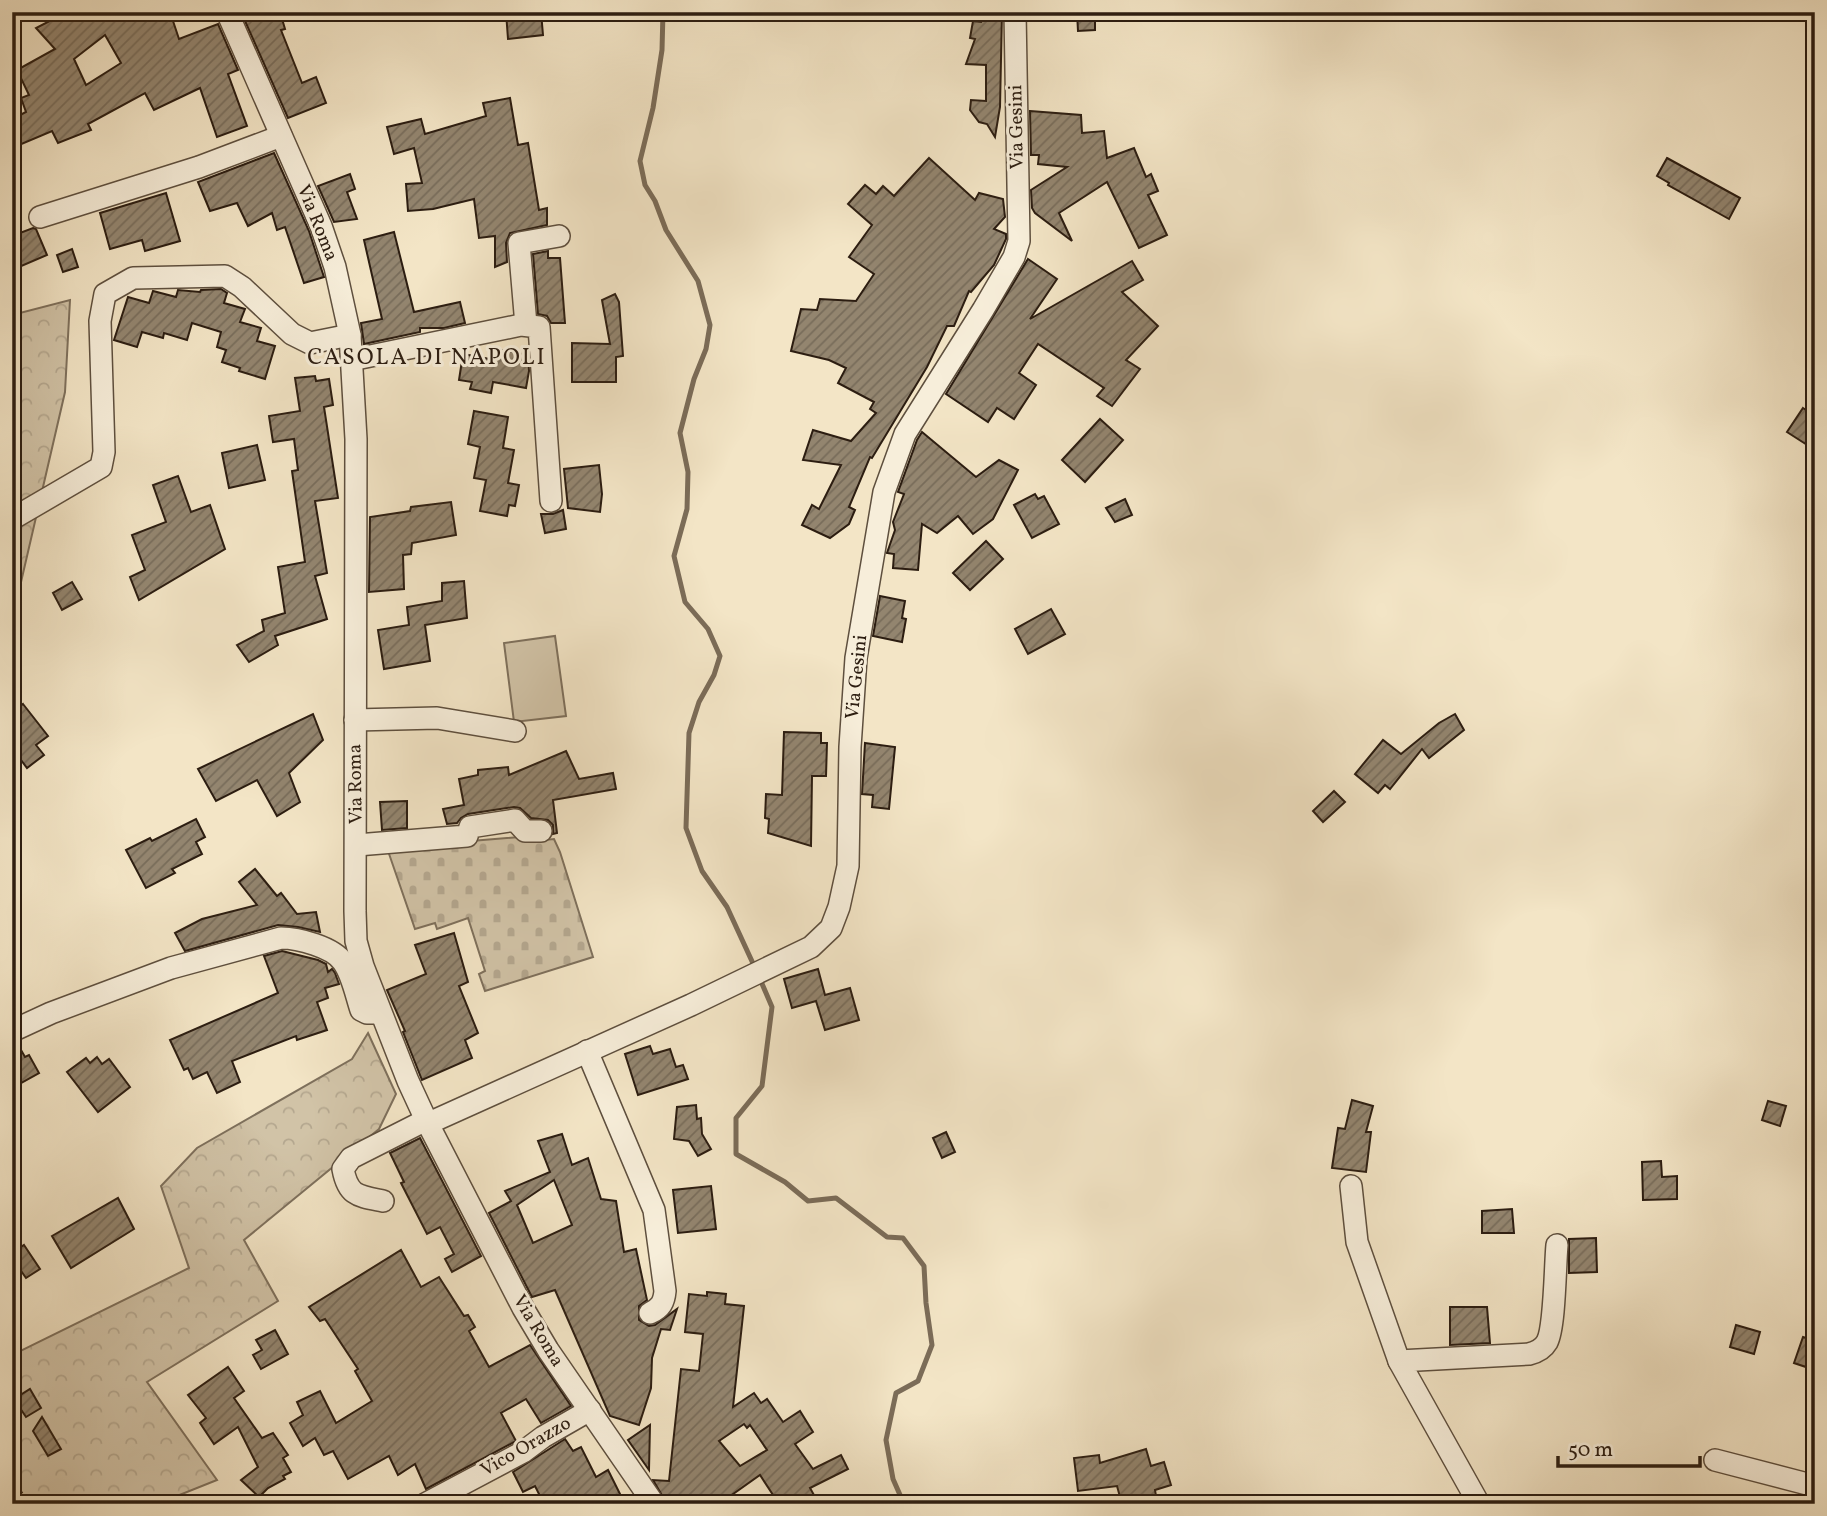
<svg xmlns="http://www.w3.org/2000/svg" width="1827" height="1516" viewBox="0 0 1827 1516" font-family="Vollkorn,serif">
<defs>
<pattern id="forest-crowns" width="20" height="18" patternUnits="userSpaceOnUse" patternTransform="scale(1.75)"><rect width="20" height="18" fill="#d1c3a7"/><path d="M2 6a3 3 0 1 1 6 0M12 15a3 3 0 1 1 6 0" fill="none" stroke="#b4a78f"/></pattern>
<pattern id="cemetery-stones" width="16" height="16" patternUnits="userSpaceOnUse" patternTransform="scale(1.75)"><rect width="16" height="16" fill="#d1c3a7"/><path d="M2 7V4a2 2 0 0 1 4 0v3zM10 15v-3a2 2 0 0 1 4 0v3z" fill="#b4a78f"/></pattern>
<pattern id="building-hatch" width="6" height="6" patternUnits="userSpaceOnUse" patternTransform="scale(1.75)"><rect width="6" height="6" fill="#93856f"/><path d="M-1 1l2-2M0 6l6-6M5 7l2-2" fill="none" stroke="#786c5a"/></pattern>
</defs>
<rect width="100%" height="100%" fill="#f3e5c6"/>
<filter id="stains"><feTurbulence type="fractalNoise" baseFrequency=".00286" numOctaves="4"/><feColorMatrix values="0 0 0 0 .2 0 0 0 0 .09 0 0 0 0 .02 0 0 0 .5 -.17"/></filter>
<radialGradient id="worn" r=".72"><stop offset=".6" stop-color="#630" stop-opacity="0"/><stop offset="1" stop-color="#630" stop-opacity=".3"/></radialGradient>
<g fill="url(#forest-crowns)" stroke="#7e705c" stroke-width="2">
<polygon points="70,300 65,392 12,621 12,315"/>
<polygon points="368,1033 396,1094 379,1129 244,1240 278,1301 147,1382 217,1480 157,1504 12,1504 12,1355 189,1268 161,1186 197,1148 352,1059"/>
</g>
<polygon fill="url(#cemetery-stones)" stroke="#7e705c" stroke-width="2" points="543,835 545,840 554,839 560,852 593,957 485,991 479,974 485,971 468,918 437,929 435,923 415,929 387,848"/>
<polygon fill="#d1c3a7" stroke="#7e705c" stroke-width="2" points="555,636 566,716 514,722 504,643"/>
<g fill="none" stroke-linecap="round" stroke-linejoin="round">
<g stroke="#7b6c58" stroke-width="5">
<polyline points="663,12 662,50 653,108 640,161 645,185 655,201 666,230 698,281 710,325 706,349 694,379 680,433 688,472 687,509 674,556 685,602 708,629 720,656 714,675 699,702 689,733 686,828 702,871 727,907 756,970"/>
<polyline points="760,979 772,1007 762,1086 736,1118 736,1154 785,1182 808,1201 836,1198 887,1237 903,1238 924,1266 926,1303 932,1345 918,1381 896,1393 886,1440 893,1479 904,1504"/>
</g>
</g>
<g fill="url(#building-hatch)" stroke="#2c1d11" stroke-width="2" fill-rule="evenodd">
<path d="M67,12H170L179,39L218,24L238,70L228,74L247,126L217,137L200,88L154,110L145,93L88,124L91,130L58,143L52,131L12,148V119L26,112L21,98L29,95L17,70L55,49L36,28ZM105,35L121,63L86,85L74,59Z"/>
<polygon points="241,12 280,12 285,29 281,30 302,83 316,77 326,103 288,118"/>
<polygon points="506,12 541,12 543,35 508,39"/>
<polygon points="982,12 1002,12 1000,107 995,137 987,124 979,122 970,110 971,100 986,101 986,65 966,64 975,39 970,38 973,21 981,22"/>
<polygon points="1077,12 1095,12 1095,30 1078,31"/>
<polygon points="510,98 518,145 528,143 539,210 547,208 547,225 510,233 506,243 507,262 495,267 495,236 479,238 474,199 433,209 408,211 406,184 422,183 414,148 394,154 387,127 421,119 425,134 486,116 483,103"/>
<polygon points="1030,111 1081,115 1082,133 1104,131 1107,158 1134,148 1146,177 1151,174 1158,191 1148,195 1167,235 1139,248 1107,182 1059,213 1072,241 1035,213 1032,208 1031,190 1067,167 1038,164 1039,155 1031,155"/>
<polygon points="274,153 309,231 322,271 324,277 304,283 285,227 277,230 272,213 248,226 237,203 210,211 198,182"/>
<polygon points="929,158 975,200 979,193 1003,199 1005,217 994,229 1006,234 1006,239 994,265 971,292 969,291 954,326 947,326 927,367 872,458 870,457 849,507 855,510 849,524 830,538 802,525 812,505 819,509 841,465 803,460 813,430 851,441 876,413 870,409 874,402 838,383 846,368 829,360 791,351 801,309 817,310 820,299 856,301 874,274 849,257 872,225 848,204 865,185 876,194 883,186 894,196"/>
<polygon points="1667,158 1740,198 1729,219 1668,185 1669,183 1657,176"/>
<polygon points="350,174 355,189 347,192 357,219 334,222 318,186"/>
<polygon points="166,193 180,241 145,251 142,240 110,249 100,213"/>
<polygon points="33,228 36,229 47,255 12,270 12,236"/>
<polygon points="394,232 414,312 460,302 465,323 444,328 420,328 420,332 364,344 361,323 382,319 364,240"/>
<polygon points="72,249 78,267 63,272 57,255"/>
<polygon points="548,251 548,258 560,258 565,323 551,323 547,316 538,314 533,254"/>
<polygon points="1028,259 1057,279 1030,319 1132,261 1143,280 1122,292 1158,326 1126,360 1140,369 1112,406 1097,396 1104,388 1038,344 1019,373 1036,385 1014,419 997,408 988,422 946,394"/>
<polygon points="221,289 227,293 224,303 245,309 240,322 261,328 257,341 275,346 265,379 239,371 240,368 222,362 226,350 217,347 221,332 192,323 187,340 164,333 163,338 142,332 137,347 114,340 128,297 149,303 153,291 176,297 178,290 200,292 201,290"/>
<polygon points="615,294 619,302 623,356 616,357 616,382 572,382 572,343 610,344 602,300"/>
<polygon points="496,349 528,355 529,371 526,388 493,382 491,393 470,389 472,382 459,380 463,354 495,360"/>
<polygon points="315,376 316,381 329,379 333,405 324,407 338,498 315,501 327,573 315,576 327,619 275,636 278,645 249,662 237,645 264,631 262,620 285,613 278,567 305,562 292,471 298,470 294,439 273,442 269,416 300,411 295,378"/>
<polygon points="1803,408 1815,416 1815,450 1787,432"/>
<polygon points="474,411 508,417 503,448 514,450 508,483 519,485 515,506 509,505 507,516 480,511 486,480 474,478 480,447 468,444"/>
<polygon points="1100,419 1123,440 1085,482 1062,460"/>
<polygon points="922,432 976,477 999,460 1018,470 993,519 973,534 958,516 937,533 922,524 918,570 893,568 894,554 887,553 895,530 893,522 904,494 898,492 917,440"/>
<polygon points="257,445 265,480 229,488 222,453"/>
<polygon points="599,465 602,494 600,512 568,508 564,469"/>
<polygon points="178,476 191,512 210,505 225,549 139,600 130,577 145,570 132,535 166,522 153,485"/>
<polygon points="1035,494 1038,499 1044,496 1059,524 1032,538 1014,505"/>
<polygon points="1125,499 1132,515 1115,522 1106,508"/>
<polygon points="451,502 456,535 412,543 411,554 403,555 404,589 369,592 370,517 410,511 411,507"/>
<polygon points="563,510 566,529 545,533 541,514 553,514"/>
<polygon points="986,541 1003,559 970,590 953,573"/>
<polygon points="464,581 467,618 425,625 430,661 384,669 378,630 409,625 407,607 442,601 442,583"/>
<polygon points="72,582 82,599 62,610 53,593"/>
<polygon points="880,596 905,601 902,618 906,619 902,642 873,636"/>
<polygon points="1051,609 1065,634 1028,654 1015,629"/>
<polygon points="23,704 48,736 36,745 44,755 27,768 12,748 12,712"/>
<polygon points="313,714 323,740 289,773 300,802 277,816 257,780 216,801 198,769"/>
<polygon points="1455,714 1464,730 1429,758 1422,749 1390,789 1385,785 1378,793 1355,774 1383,740 1401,754 1439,723"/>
<polygon points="784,732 821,733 821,743 827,743 826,776 812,776 811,846 768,833 769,819 765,818 766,794 782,795"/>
<polygon points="865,743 895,747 889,809 872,807 873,795 862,794"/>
<polygon points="566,751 579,779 613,773 616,789 553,800 557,833 553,834 553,825 548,820 531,818 520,808 514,807 468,814 461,818 457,823 447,824 443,809 464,805 459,779 478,775 478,770 508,767 509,775"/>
<polygon points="1334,791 1345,802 1323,822 1313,811"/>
<polygon points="407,801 407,828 382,830 380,802"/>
<polygon points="196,819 205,837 196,842 202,854 172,869 175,873 146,888 126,850 150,838 152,841"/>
<polygon points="255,869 277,896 281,893 297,914 316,912 320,932 298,927 278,925 185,951 175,933 202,919 257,905 239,882"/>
<polygon points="454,933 468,982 459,986 478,1033 465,1040 472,1058 422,1080 403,1032 405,1031 387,990 426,974 415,945"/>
<polygon points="282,951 318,960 326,964 328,972 332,969 335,973 339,984 325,988 328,998 317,1002 327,1030 297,1040 296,1036 232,1061 240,1082 217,1093 207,1072 193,1079 188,1068 184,1070 170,1040 278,993 264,956"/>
<polygon points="818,969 825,995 850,988 859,1020 825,1030 816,1001 792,1008 784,979"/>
<polygon points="17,1043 25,1057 29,1055 39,1073 12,1088 12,1044"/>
<polygon points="650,1046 653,1054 670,1049 676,1067 683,1065 688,1079 638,1095 625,1054"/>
<polygon points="97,1057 102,1064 109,1059 130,1087 98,1112 67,1072 86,1058 90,1063"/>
<polygon points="1352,1100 1373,1106 1366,1132 1371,1132 1366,1172 1332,1168 1338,1128 1345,1129"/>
<polygon points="1768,1101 1786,1106 1780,1126 1762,1120"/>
<polygon points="696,1105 697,1119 701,1118 702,1134 711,1149 698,1156 689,1141 674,1139 677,1107"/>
<polygon points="946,1132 955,1152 942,1158 933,1138"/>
<path d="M562,1134L572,1165L588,1158L601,1199L616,1201L624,1252L636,1249L647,1300L639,1306V1320L649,1326L655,1325L677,1309L670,1330L661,1329L652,1358L651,1388L639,1425L610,1416L555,1290L532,1297L489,1213L511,1201L505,1191L550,1172L538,1141ZM554,1180L572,1225L533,1243L517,1205Z"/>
<polygon points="420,1138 481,1256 452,1272 445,1259 454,1254 440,1227 427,1234 401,1183 404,1182 390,1153"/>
<polygon points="1661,1161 1662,1177 1677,1176 1677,1199 1643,1200 1642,1162"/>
<polygon points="711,1186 716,1229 678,1233 673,1190"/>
<polygon points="118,1198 134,1229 71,1268 52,1236"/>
<polygon points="1512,1209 1514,1233 1482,1233 1482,1211"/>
<polygon points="1596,1238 1597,1272 1569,1273 1569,1239"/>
<polygon points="24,1245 40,1269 26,1278 12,1258 12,1253"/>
<polygon points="401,1250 421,1287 439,1277 464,1316 468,1315 475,1327 469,1331 489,1367 530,1345 571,1406 541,1423 526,1399 501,1413 516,1441 426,1489 415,1464 398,1475 389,1456 348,1479 333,1451 324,1455 315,1438 303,1446 290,1423 303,1415 297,1402 320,1391 336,1423 372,1401 355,1371 358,1369 325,1319 320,1321 309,1307"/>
<path d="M707,1292L726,1294L725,1304L744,1306L733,1407L754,1393L761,1403L767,1399L783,1422L800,1411L813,1432L795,1444L813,1469L841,1455L848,1469L810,1488L819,1504H779L760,1475L719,1504H667L653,1480L669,1481L681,1369L699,1371L703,1334L685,1332L689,1294L707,1296ZM744,1424L747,1428L750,1425L767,1450L740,1466L719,1441Z"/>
<polygon points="1450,1307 1487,1307 1490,1343 1450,1345"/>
<polygon points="1736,1325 1760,1332 1754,1354 1730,1347"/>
<polygon points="275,1330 288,1354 261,1369 253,1355 262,1350 256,1340"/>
<polygon points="1803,1337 1815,1341 1815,1370 1794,1363"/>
<polygon points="228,1367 244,1391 234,1398 262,1438 273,1433 288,1455 283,1458 291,1472 283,1476 285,1479 268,1488 259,1497 241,1480 258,1467 238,1427 214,1444 200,1423 206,1418 188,1395"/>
<polygon points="30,1389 41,1408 26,1417 14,1399"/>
<polygon points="42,1417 61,1449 48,1456 33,1431"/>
<polygon points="650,1425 649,1470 628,1440"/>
<polygon points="565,1439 573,1451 581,1447 596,1477 608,1470 625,1504 544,1504 535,1486 523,1492 513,1472"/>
<polygon points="1146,1449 1151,1466 1164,1462 1171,1485 1155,1490 1156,1496 1122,1504 1117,1486 1078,1491 1074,1458 1099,1455 1100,1463"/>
<polygon points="470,1495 475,1504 453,1504"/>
</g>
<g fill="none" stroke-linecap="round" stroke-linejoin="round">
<g stroke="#5e4f3e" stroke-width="24">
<g id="minor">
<polyline points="227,12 321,226 335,267 350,335 356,439 355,911 356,941 363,966 408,1081 426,1120 523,1308 548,1350 654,1504"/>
<polyline points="40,217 199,167 281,136"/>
<polyline points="526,325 519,243 559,236"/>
<polyline points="351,360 521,325 539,327 551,501"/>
<polyline points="12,519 101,467 104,452 100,321 105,294 133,278 225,276 242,287 292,334 310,343 350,335"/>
<polyline points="355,720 437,718 515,731"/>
<polyline points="357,845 467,836 470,827 515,820 525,831 541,831"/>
<path d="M12,1031L51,1013L171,968L281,938C298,938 333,947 343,962C352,974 356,995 361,1010L367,1013H380"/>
<path d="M587,1051L654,1210L665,1291C664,1302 661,1308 650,1313"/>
<polyline points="429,1123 691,1005 811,947 831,928 839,907 848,866 850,747 856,658 884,492 905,434 983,310 1014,257 1019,241 1015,12"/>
<polyline points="1351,1186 1357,1242 1399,1361"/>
<path d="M383,1201C358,1196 348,1196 343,1169L351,1158L426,1120"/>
<polyline points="1715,1460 1815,1486"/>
<polyline points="425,1504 523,1452 543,1437 590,1410"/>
<path d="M1479,1504L1399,1361L1529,1354C1537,1352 1543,1349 1547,1342C1555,1327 1555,1265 1557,1245"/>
</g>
</g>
<polyline stroke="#2c1d11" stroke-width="3.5" stroke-dasharray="2 3.5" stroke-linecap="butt" points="12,1478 28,1504"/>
<use href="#minor" stroke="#f7eeda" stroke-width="21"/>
</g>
<g text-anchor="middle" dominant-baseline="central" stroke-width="6" stroke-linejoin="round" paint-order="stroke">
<g font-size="19" fill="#2c1d11" stroke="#f7eeda">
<text transform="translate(1017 127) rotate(-91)">Via Gesini</text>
<text transform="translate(317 223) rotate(68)">Via Roma</text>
<text transform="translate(857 677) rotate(-84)">Via Gesini</text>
<text transform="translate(356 784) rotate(-91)">Via Roma</text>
<text transform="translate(538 1331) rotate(59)">Via Roma</text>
<text transform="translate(526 1447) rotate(-30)">Vico Orazzo</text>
</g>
<g font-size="23" letter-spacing="2" fill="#2c1d11" stroke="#f7eeda">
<text x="427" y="358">CASOLA DI NAPOLI</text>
</g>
</g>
<rect width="1827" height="1516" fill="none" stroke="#f3e5c6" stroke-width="42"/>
<rect x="14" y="14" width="1799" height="1488" fill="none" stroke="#2c1d11" stroke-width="3.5"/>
<rect x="21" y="21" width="1785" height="1474" fill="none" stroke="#2c1d11" stroke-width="2"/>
<path d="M1558 1456v10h142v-10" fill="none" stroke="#2c1d11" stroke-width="3.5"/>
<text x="1568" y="1456" font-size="21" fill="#2c1d11" stroke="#f7eeda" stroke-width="5" paint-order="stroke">50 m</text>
<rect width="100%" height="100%" filter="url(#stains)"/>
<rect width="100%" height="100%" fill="url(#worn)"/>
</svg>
